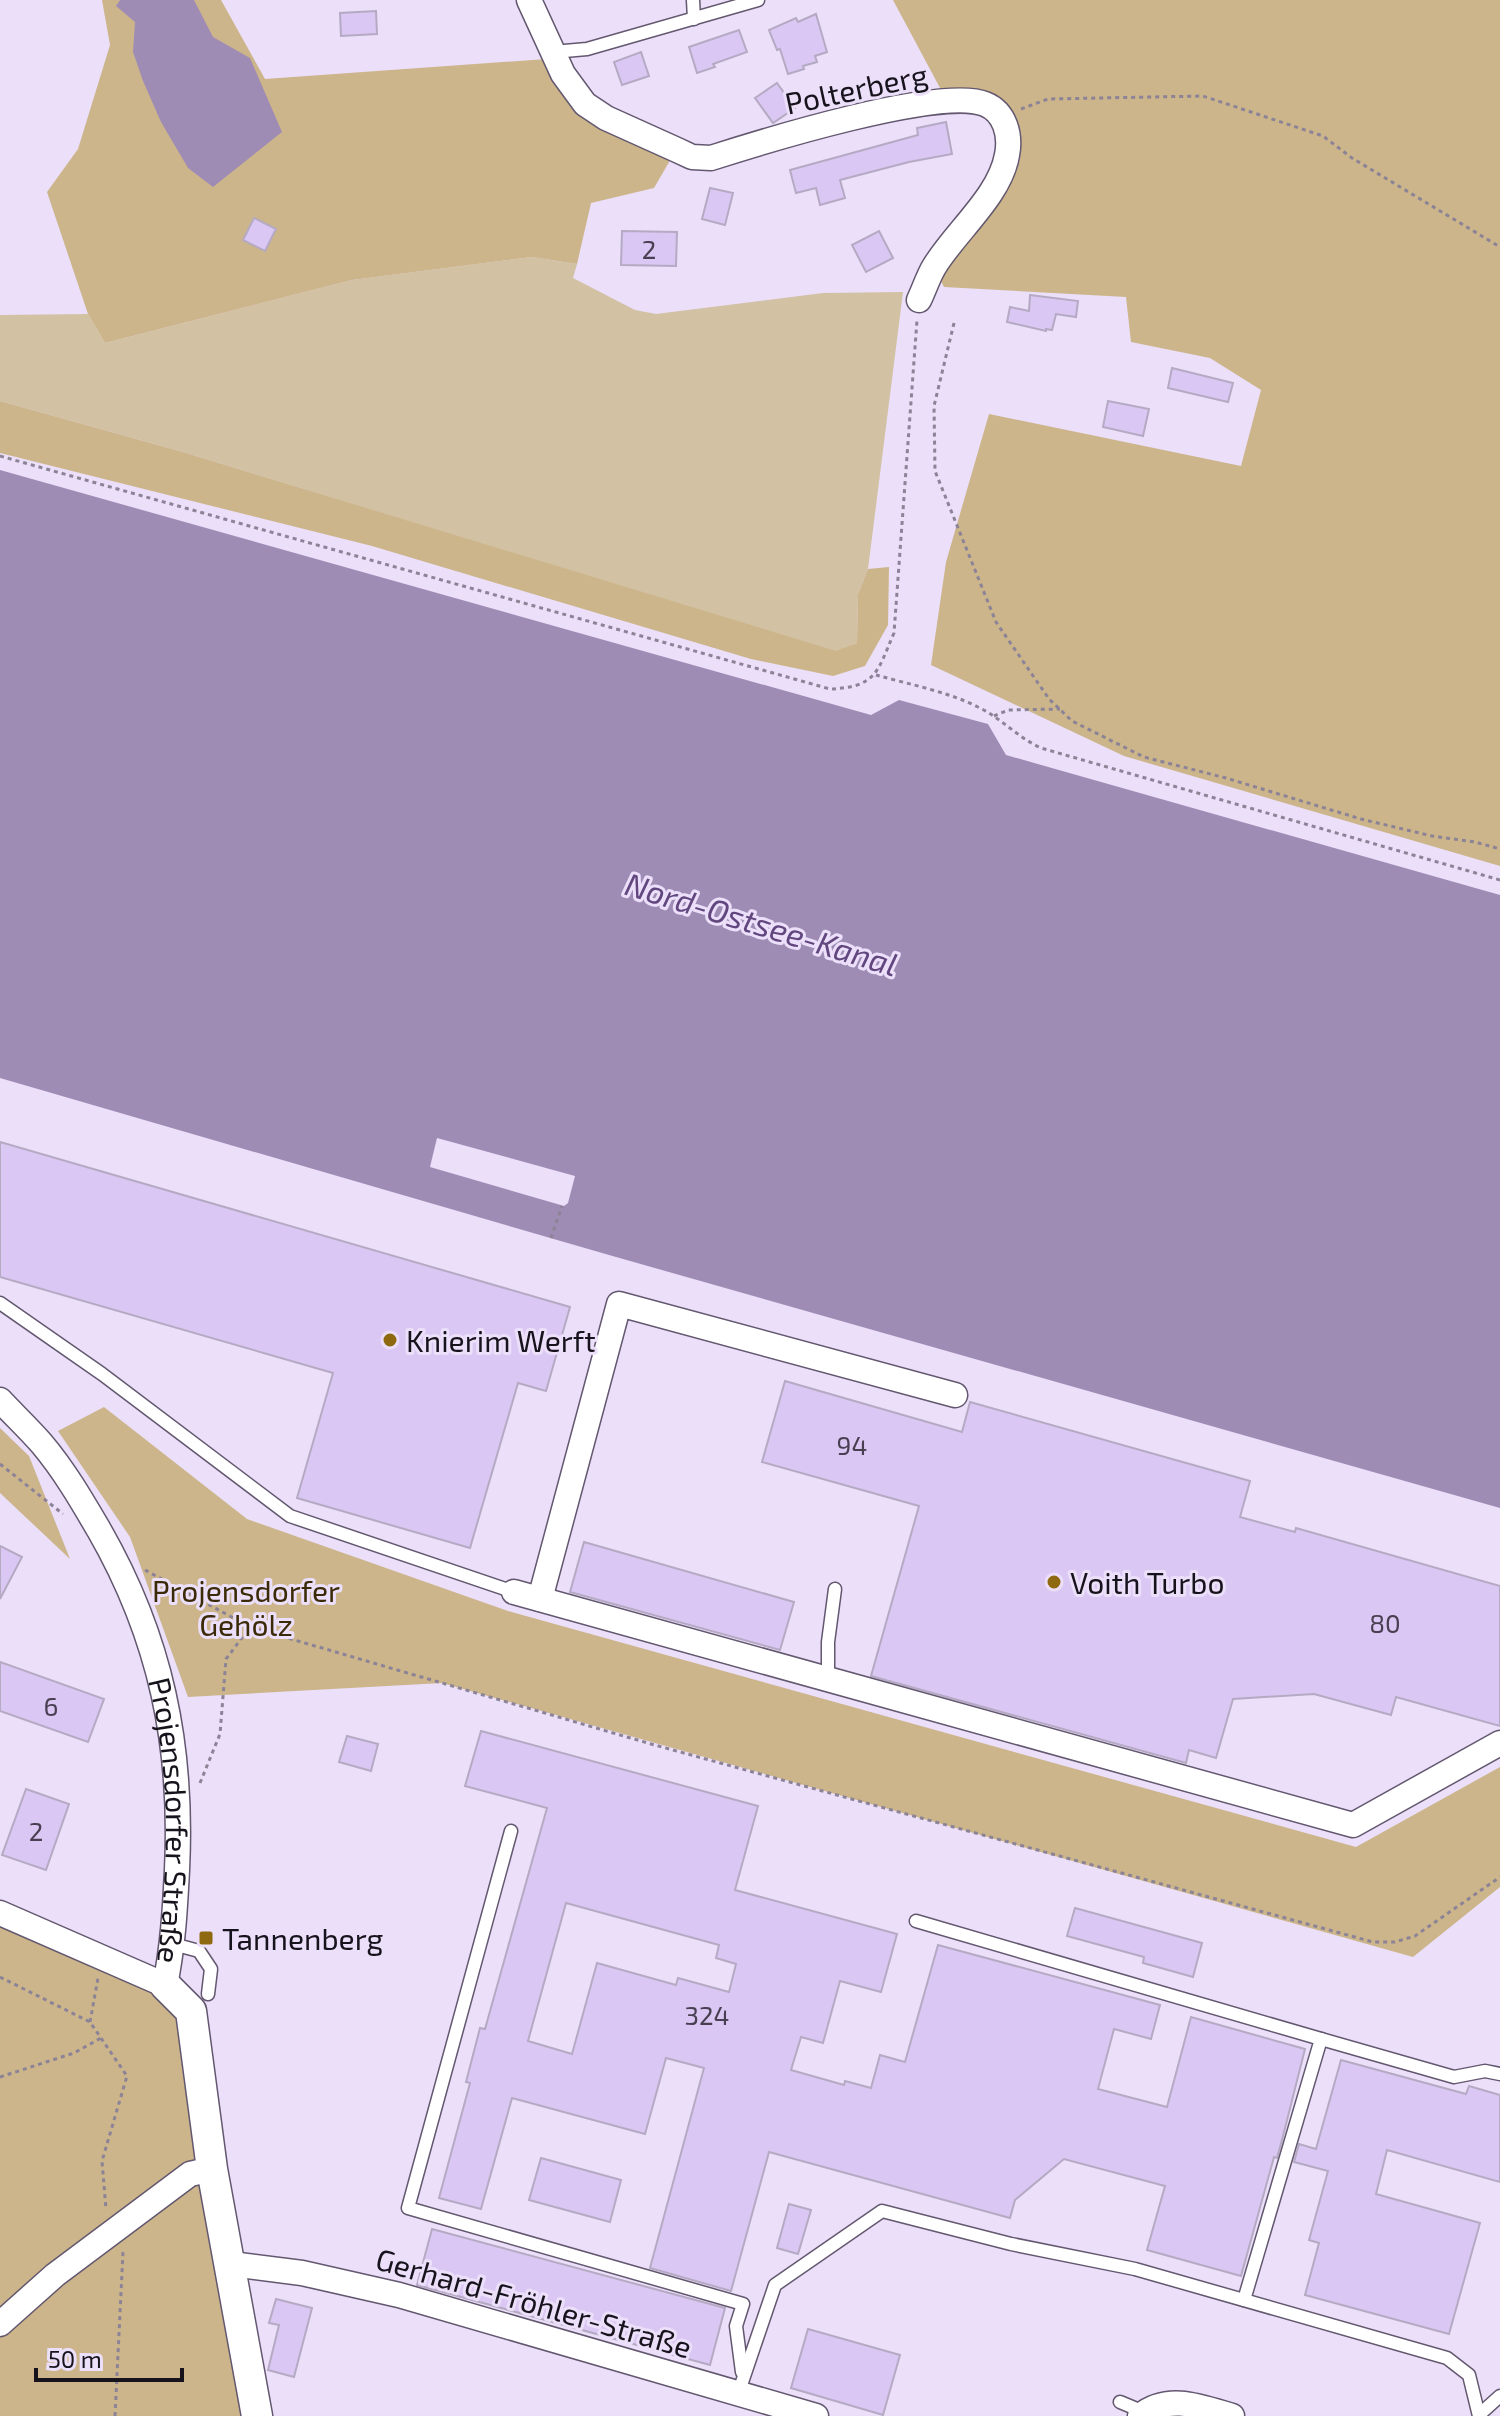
<svg xmlns="http://www.w3.org/2000/svg" width="1500" height="2416" viewBox="0 0 1500 2416" font-family="'Exo 2',sans-serif">
<rect width="100%" height="100%" fill="#ebdffa"/>
<polygon fill="#d2c1a2" points="532,257 577,264 573,278 635,310 656,314 823,293 903,292 868,569 858,594 857,643 836,652 183,452 0,401 0,315 88,314 105,343 352,280"/>
<g fill="#ccb58a">
<polygon points="102,0 221,0 265,79 547,59 558,81 672,157 654,188 591,203 577,264 532,257 352,280 105,343 88,314 47,192 78,149 110,45"/>
<polygon points="893,0 1500,0 1500,866 1124,756 931,665 946,562 989,414 1241,466 1261,390 1210,358 1131,342 1126,297 944,287 934,267 992,189 1002,115 947,101"/>
<polygon points="0,401 183,452 836,651 857,643 858,594 868,569 889,567 888,625 865,666 833,676 751,659 372,546 0,453"/>
<polygon points="104,1407 247,1519 508,1611 1356,1847 1500,1767 1500,1887 1413,1957 442,1683 188,1697 130,1537 58,1431"/>
<polygon points="0,1428 29,1456 70,1559 0,1493"/>
<polygon points="0,1925 162,1996 179,2024 247,2416 0,2416"/>
</g>
<g fill="#9f8cb5">
<polygon points="120,0 194,0 213,37 250,58 282,132 213,187 188,168 161,122 143,81 133,52 135,22 116,6"/>
<polygon points="0,470 871,715 899,700 988,724 1006,755 1500,895 1500,1508 609,1255 0,1078"/>
</g>
<polygon fill="#ebdffa" points="437,1138 575,1176 568,1203 564,1206 430,1167"/>
<g fill="#dbc7f3" stroke="#b5aac3" stroke-width="2" fill-rule="evenodd">
<polygon points="376,11 377,34 341,36 340,13"/>
<polygon points="816,14 827,52 815,56 817,62 803,66 804,69 788,74 780,49 777,50 769,30 796,18 798,22"/>
<polygon points="739,30 747,52 713,64 715,67 697,73 689,47"/>
<polygon points="641,52 649,76 622,85 614,62"/>
<polygon points="777,83 795,108 773,123 755,98"/>
<polygon points="946,122 952,154 909,162 840,180 845,198 820,205 816,188 796,193 790,170 918,135 917,128"/>
<polygon points="710,188 733,193 725,225 702,219"/>
<polygon points="254,218 276,229 265,251 243,240"/>
<polygon points="622,231 677,232 676,266 621,265"/>
<polygon points="879,231 893,258 866,272 852,245"/>
<polygon points="1030,295 1078,301 1076,317 1056,314 1052,330 1046,329 1046,331 1007,322 1010,307 1029,311"/>
<polygon points="1172,368 1233,383 1228,402 1168,388"/>
<polygon points="1108,401 1149,409 1143,436 1103,427"/>
<polygon points="0,1142 570,1307 546,1391 518,1383 470,1548 297,1498 333,1373 0,1277"/>
<polygon points="785,1381 962,1432 970,1402 1250,1481 1240,1517 1295,1532 1296,1528 1500,1586 1500,1726 1396,1697 1391,1715 1314,1694 1233,1699 1216,1758 1189,1750 1186,1763 871,1676 919,1506 762,1462"/>
<polygon points="584,1542 794,1602 780,1650 570,1592"/>
<polygon points="0,1546 22,1557 0,1599"/>
<polygon points="0,1662 104,1699 88,1742 0,1711"/>
<path d="M481,1731L758,1806L735,1890L897,1934L881,1992L840,1981L823,2043L801,2037L791,2070L844,2085L845,2081L871,2088L880,2055L905,2062L938,1945L1160,2005L1151,2039L1114,2029L1098,2089L1167,2107L1191,2017L1305,2049L1282,2140L1277,2158L1274,2157L1241,2276L1147,2250L1165,2186L1064,2159L1015,2200L1010,2218L769,2152L731,2291L650,2268L704,2068L666,2058L645,2134L512,2098L481,2209L439,2198L470,2083L466,2082L480,2028L485,2029L547,1808L465,1786ZM566,1903L719,1945L716,1958L736,1964L729,1992L678,1978L676,1985L597,1963L572,2054L528,2041Z"/>
<polygon points="347,1736 378,1744 371,1771 339,1762"/>
<polygon points="26,1789 69,1804 46,1870 2,1855"/>
<polygon points="1075,1908 1202,1943 1193,1977 1143,1963 1144,1957 1067,1936"/>
<polygon points="1341,2060 1466,2094 1469,2086 1500,2095 1500,2182 1387,2150 1376,2194 1480,2223 1449,2334 1305,2295 1319,2243 1309,2240 1328,2171 1294,2162 1299,2144 1316,2149"/>
<polygon points="541,2158 621,2180 610,2222 529,2200"/>
<polygon points="789,2204 811,2210 798,2254 777,2248"/>
<polygon points="432,2229 725,2308 710,2365 417,2285"/>
<polygon points="276,2299 312,2308 294,2377 268,2370 279,2325 269,2323"/>
<polygon points="808,2329 900,2355 883,2415 791,2388"/>
</g>
<g fill="none" stroke-linecap="round" stroke-linejoin="round">
<g stroke="#63586f" stroke-width="15">
<g id="service">
<polyline points="693,0 694,19"/>
<polyline points="553,52 587,49 758,0"/>
<polyline points="0,1303 102,1374 290,1516 514,1592"/>
<polyline points="828,1679 828,1642 835,1589"/>
<polyline points="511,1831 408,2208 743,2304 736,2326 742,2372"/>
<polyline points="916,1921 1321,2039 1244,2300"/>
<polyline points="173,1944 199,1951 211,1969 208,1994"/>
<polyline points="1321,2039 1454,2077 1485,2071 1500,2074"/>
<polyline points="738,2394 775,2285 882,2211 1011,2244 1135,2269 1447,2358 1469,2375 1479,2416"/>
<polyline points="1120,2402 1144,2412"/>
<polyline points="1480,2414 1500,2396"/>
</g>
</g>
<g stroke="#63586f" stroke-width="27">
<g id="minor">
<path d="M529,0L563,74L585,104L606,118L677,150L692,157L711,158C761,142 941,86 985,104C1005,112 1011,135 1007,155C1000,196 955,232 934,267C928,277 924,290 919,300"/>
<path id="s1" d="M0,1400C14,1415 29,1429 42,1444C64,1470 82,1501 99,1530C161,1638 183,1746 177,1870C175,1909 173,1946 165,1985L0,1913"/>
<polyline points="514,1592 1353,1825 1500,1743"/>
<polyline points="540,1599 619,1304 955,1395"/>
<polyline points="231,2264 302,2273 399,2295 816,2416"/>
<polyline points="0,2324 55,2275 190,2174 212,2169"/>
<path d="M1140,2416C1168,2393 1202,2407 1232,2416"/>
</g>
</g>
<g stroke="#63586f" stroke-width="33">
<polyline id="tertiary" points="165,1985 191,2011 212,2169 257,2416"/>
</g>
<g stroke="#8c8396" stroke-width="3" stroke-dasharray="4 4" stroke-linecap="butt">
<polyline points="1021,109 1048,99 1203,96 1323,136 1352,158 1500,247"/>
<polyline points="954,323 934,406 935,471 996,622 1049,699 1072,721 1144,757 1226,778 1361,819 1432,836 1475,842 1500,849"/>
<path d="M0,456L830,689C877,687 877,672 894,633L917,320"/>
<path d="M876,675C908,684 949,692 978,707C1001,718 1017,737 1041,748L1500,880"/>
<polyline points="994,716 1008,710 1060,709"/>
<polyline points="551,1238 562,1206"/>
<polyline points="0,1464 63,1514"/>
<polyline points="145,1570 250,1627 651,1744 1373,1942 1395,1942 1415,1936 1500,1877"/>
<polyline points="200,1783 220,1734 226,1659 250,1627"/>
<polyline points="0,1977 90,2022 127,2076 102,2161 106,2209"/>
<polyline points="90,2022 98,1978"/>
<polyline points="0,2077 74,2053 101,2038"/>
<polyline points="115,2416 123,2252"/>
</g>
<use href="#service" stroke="#fff" stroke-width="12"/>
<use href="#minor" stroke="#fff" stroke-width="24"/>
<use href="#tertiary" stroke="#fff" stroke-width="30"/>
</g>
<g fill="#8f690f" stroke="#ebdffa" stroke-width="3">
<circle cx="390" cy="1340" r="8"/>
<circle cx="1054" cy="1582" r="8"/>
<rect x="198" y="1930" width="16" height="16" rx="4"/>
</g>
<g text-anchor="middle" dominant-baseline="central" stroke-width="6" stroke-linejoin="round" paint-order="stroke">
<g font-size="26" fill="#484052">
<text x="649" y="248">2</text>
<text x="852" y="1444">94</text>
<text x="1385" y="1622">80</text>
<text x="51" y="1705">6</text>
<text x="36" y="1830">2</text>
<text x="707" y="2014">324</text>
</g>
<g font-size="30" fill="#17131c" stroke="#ebdffa">
<text transform="translate(856 88) rotate(-12)">Polterberg</text>
<text stroke="none"><textPath href="#s1" startOffset="468">Projensdorfer Straße</textPath></text>
<text transform="translate(534 2302) rotate(16)">Gerhard-Fröhler-Straße</text>
</g>
<g font-size="30" fill="#17131c" stroke="#ebdffa" text-anchor="start">
<text x="406" y="1340">Knierim Werft</text>
<text x="1070" y="1582">Voith Turbo</text>
<text x="222" y="1938">Tannenberg</text>
</g>
<g font-size="30" fill="#3b2a06" stroke="#ebdffa">
<text x="246" y="1590">Projensdorfer<tspan x="246" dy="34">Gehölz</tspan></text>
</g>
<g font-size="32" font-style="italic" fill="#62477f" stroke="#ebdffa">
<text transform="translate(762 923) rotate(17)">Nord-Ostsee-Kanal</text>
</g>
</g>
<path d="M36 2368v12h146v-12" fill="none" stroke="#17131c" stroke-width="4"/>
<text x="48" y="2368" font-size="24" fill="#17131c" stroke="#ebdffa" stroke-width="6" paint-order="stroke">50 m</text>
</svg>
